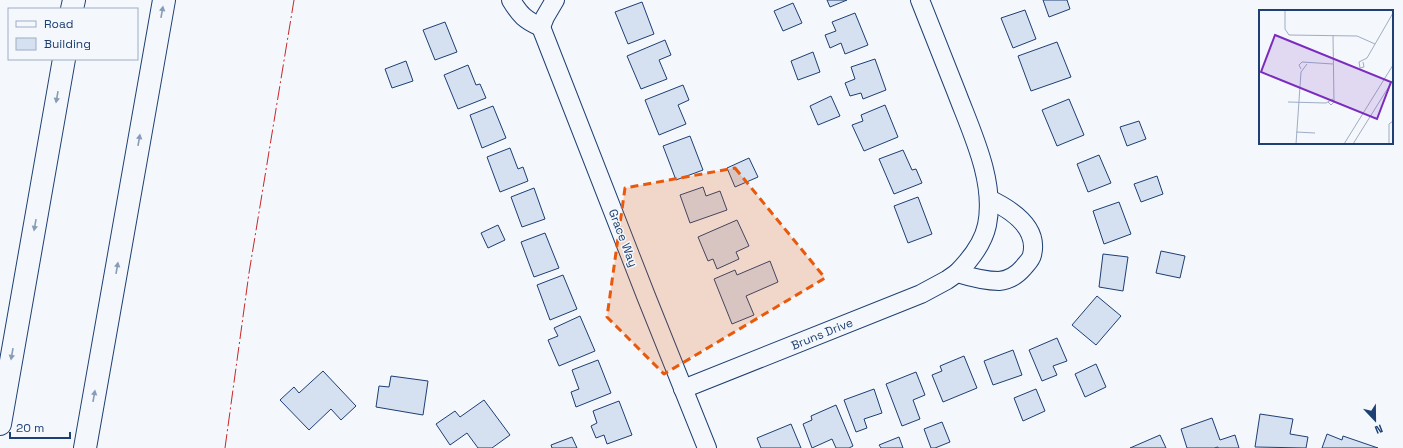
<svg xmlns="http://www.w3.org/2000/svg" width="1403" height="448" viewBox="0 0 1403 448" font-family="'Space Grotesk',sans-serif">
<rect width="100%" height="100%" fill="#f4f7fb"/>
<g fill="#d5e0f0" stroke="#1d3f73">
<polygon points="827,0 847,0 830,7"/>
<polygon points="1043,0 1067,0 1070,9 1049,17"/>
<polygon points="642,2 654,34 628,44 615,12"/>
<polygon points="793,3 802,23 783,31 774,11"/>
<polygon points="1025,10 1036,39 1013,48 1001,18"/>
<polygon points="855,13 868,45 845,54 841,43 830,48 825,35 836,31 832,22"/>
<polygon points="445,22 457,52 435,60 423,30"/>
<polygon points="665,40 671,55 659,60 667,79 641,89 627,56"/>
<polygon points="1057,42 1071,77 1031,91 1018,56"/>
<polygon points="813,52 820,72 798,80 791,61"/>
<polygon points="875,59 886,90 863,99 861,93 850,96 845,83 855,79 851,67"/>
<polygon points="406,61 413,81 392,88 385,69"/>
<polygon points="468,65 476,85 480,84 486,98 458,109 444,75"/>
<polygon points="683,85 689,100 678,105 686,124 659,135 645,100"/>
<polygon points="831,96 840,116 818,125 810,106"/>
<polygon points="1069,99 1084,135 1057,146 1042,110"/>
<polygon points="885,105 898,137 864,151 852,125 863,121 861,115"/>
<polygon points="493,106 506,138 482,148 470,115"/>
<polygon points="1139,121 1146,139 1127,146 1120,127"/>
<polygon points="690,136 703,170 676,180 663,146"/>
<polygon points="510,148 518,169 523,167 528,181 500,192 487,157"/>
<polygon points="903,150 912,170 916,169 922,183 894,194 879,159"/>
<polygon points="1099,155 1111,183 1088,192 1077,164"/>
<polygon points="749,158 758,177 735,187 727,168"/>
<polygon points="1157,176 1163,194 1141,202 1134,184"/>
<polygon points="703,187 706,196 720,191 727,210 690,223 680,195"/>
<polygon points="534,188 545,219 522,227 511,197"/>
<polygon points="918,197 932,234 908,243 894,206"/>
<polygon points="1119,202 1131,234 1104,244 1093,211"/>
<polygon points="737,220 749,246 736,252 739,259 717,269 713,259 708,261 698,237"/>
<polygon points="498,225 505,240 488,248 481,233"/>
<polygon points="545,233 559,268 534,277 521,242"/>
<polygon points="1161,251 1185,256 1180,278 1156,273"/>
<polygon points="1103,254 1128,257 1123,291 1099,287"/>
<polygon points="770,261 778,282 746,296 754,315 732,324 714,279 735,270 737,275"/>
<polygon points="563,275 577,309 550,320 537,285"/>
<polygon points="1097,296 1121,316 1096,345 1072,325"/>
<polygon points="580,316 595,351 559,366 548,340 558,336 554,328"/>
<polygon points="1057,338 1067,361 1053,366 1057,375 1042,381 1029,350"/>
<polygon points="1013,350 1022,375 993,385 984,361"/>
<polygon points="964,356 977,388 943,402 932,375 942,371 940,366"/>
<polygon points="598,360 611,393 576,407 571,392 579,389 572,370"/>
<polygon points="1096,364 1106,387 1085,397 1075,374"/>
<polygon points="323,371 356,406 341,420 331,409 309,430 280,400 294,387 299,393"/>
<polygon points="916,372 925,395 913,400 920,419 902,426 886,384"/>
<polygon points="391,376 428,381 423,415 376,407 379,386 389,387"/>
<polygon points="874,389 882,413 864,419 867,428 856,432 844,400"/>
<polygon points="1036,389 1045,411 1023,421 1014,398"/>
<polygon points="484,400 510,435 492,448 478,448 467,433 450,445 436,424 455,411 460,417"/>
<polygon points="619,401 632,435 607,444 604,435 596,438 591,426 597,423 593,411"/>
<polygon points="836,405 853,446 849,448 836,448 832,439 812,448 803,424 812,420 811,416"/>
<polygon points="1260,414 1293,419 1290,434 1308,437 1306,448 1255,447"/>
<polygon points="1212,418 1220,440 1235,435 1239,448 1218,448 1218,447 1214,448 1187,448 1181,429"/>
<polygon points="942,422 950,442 935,448 931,448 924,429"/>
<polygon points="791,424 801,448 761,448 757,438"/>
<polygon points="1327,434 1342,440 1343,436 1378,448 1322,448"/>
<polygon points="1160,435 1166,448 1130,448"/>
<polygon points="572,437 577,448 552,448 551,445"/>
<polygon points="899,437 903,448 881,448 879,445"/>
</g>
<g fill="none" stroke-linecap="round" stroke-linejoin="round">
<g stroke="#1d3f73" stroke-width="20">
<g id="street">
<path d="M511,0C520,15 525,20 541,27"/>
<path d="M920,0C932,30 944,60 956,91C971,131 996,181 987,225C983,244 971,259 957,273"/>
<polyline points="541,27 646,296 707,448"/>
<polyline points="541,27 545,17 555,0"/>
<path d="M683,389L921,294L947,280L957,273C970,277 985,281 999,281C1009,280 1017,275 1023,268C1026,264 1031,260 1032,255C1039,227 1010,209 989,199"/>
</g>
</g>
<g stroke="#1d3f73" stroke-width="24">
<g id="highway">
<polyline points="72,9 74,0"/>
<polyline points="0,424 64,59"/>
<polyline points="85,448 164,0"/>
</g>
</g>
<use href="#street" stroke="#f4f7fb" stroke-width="18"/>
<use href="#highway" stroke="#f4f7fb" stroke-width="22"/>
<polyline stroke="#c62828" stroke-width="1" stroke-dasharray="14 3 2 3" stroke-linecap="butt" points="225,448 249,273 294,0"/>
</g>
<defs><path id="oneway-solid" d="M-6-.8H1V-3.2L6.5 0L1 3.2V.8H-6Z"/></defs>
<g fill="#889bb7">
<use href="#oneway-solid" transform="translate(162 12) rotate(-80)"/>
<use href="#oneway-solid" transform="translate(57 97) rotate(100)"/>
<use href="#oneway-solid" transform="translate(139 140) rotate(-80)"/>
<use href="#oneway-solid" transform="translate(35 225) rotate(100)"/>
<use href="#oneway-solid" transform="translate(117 268) rotate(-80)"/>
<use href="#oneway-solid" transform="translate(12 354) rotate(100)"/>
<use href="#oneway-solid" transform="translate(94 396) rotate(-80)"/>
</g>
<path fill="#e8590c" fill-opacity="0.2" stroke="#e8590c" stroke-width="3" stroke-dasharray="8 5" stroke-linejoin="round" d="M735,168L825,278L664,374L607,317L625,188Z"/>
<g text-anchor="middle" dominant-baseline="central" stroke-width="3" stroke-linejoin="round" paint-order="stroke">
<g font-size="12" fill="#1d3f73" stroke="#f4f7fb">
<text transform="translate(623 238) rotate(69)">Grace Way</text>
<text transform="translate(822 334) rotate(-22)">Bruns Drive</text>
</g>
</g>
<g transform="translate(1259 10)">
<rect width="134" height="134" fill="#f4f7fb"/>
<path fill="none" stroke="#9eadc5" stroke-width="1" d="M26,0V19L30,25L98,26L116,34M104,52L105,57L101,58L100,52L108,48L134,3M42,59L40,55L43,52L74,54M29,92L67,93L74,89M69,92L72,95L75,92L74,25M37,122L56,123M37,134L42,62L48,54M85,134L134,55M94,134L134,70M130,134V114L134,111"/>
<path fill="#7b2cbf" fill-opacity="0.15" stroke="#7b2cbf" stroke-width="2" d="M16,25L132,72L118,109L2,62Z"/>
<rect width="134" height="134" fill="none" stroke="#1d3f73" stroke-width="2"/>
</g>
<rect x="8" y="8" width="130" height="52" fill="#f4f7fb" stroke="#9eadc5"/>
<rect x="16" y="21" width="20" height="6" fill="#f4f7fb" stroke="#9eadc5"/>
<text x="44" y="28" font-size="12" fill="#1d3f73">Road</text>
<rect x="16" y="38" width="20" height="12" fill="#d5e0f0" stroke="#9eadc5"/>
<text x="44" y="48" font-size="12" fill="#1d3f73">Building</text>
<g transform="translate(1375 420) rotate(158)" stroke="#f4f7fb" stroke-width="3" paint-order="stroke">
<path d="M0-3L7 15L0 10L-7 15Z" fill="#1d3f73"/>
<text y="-6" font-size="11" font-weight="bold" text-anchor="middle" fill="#1d3f73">N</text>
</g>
<path d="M10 432v6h60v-6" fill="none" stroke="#1d3f73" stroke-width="2"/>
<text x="16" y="432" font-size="12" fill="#1d3f73" stroke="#f4f7fb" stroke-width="3" paint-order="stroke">20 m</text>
</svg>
